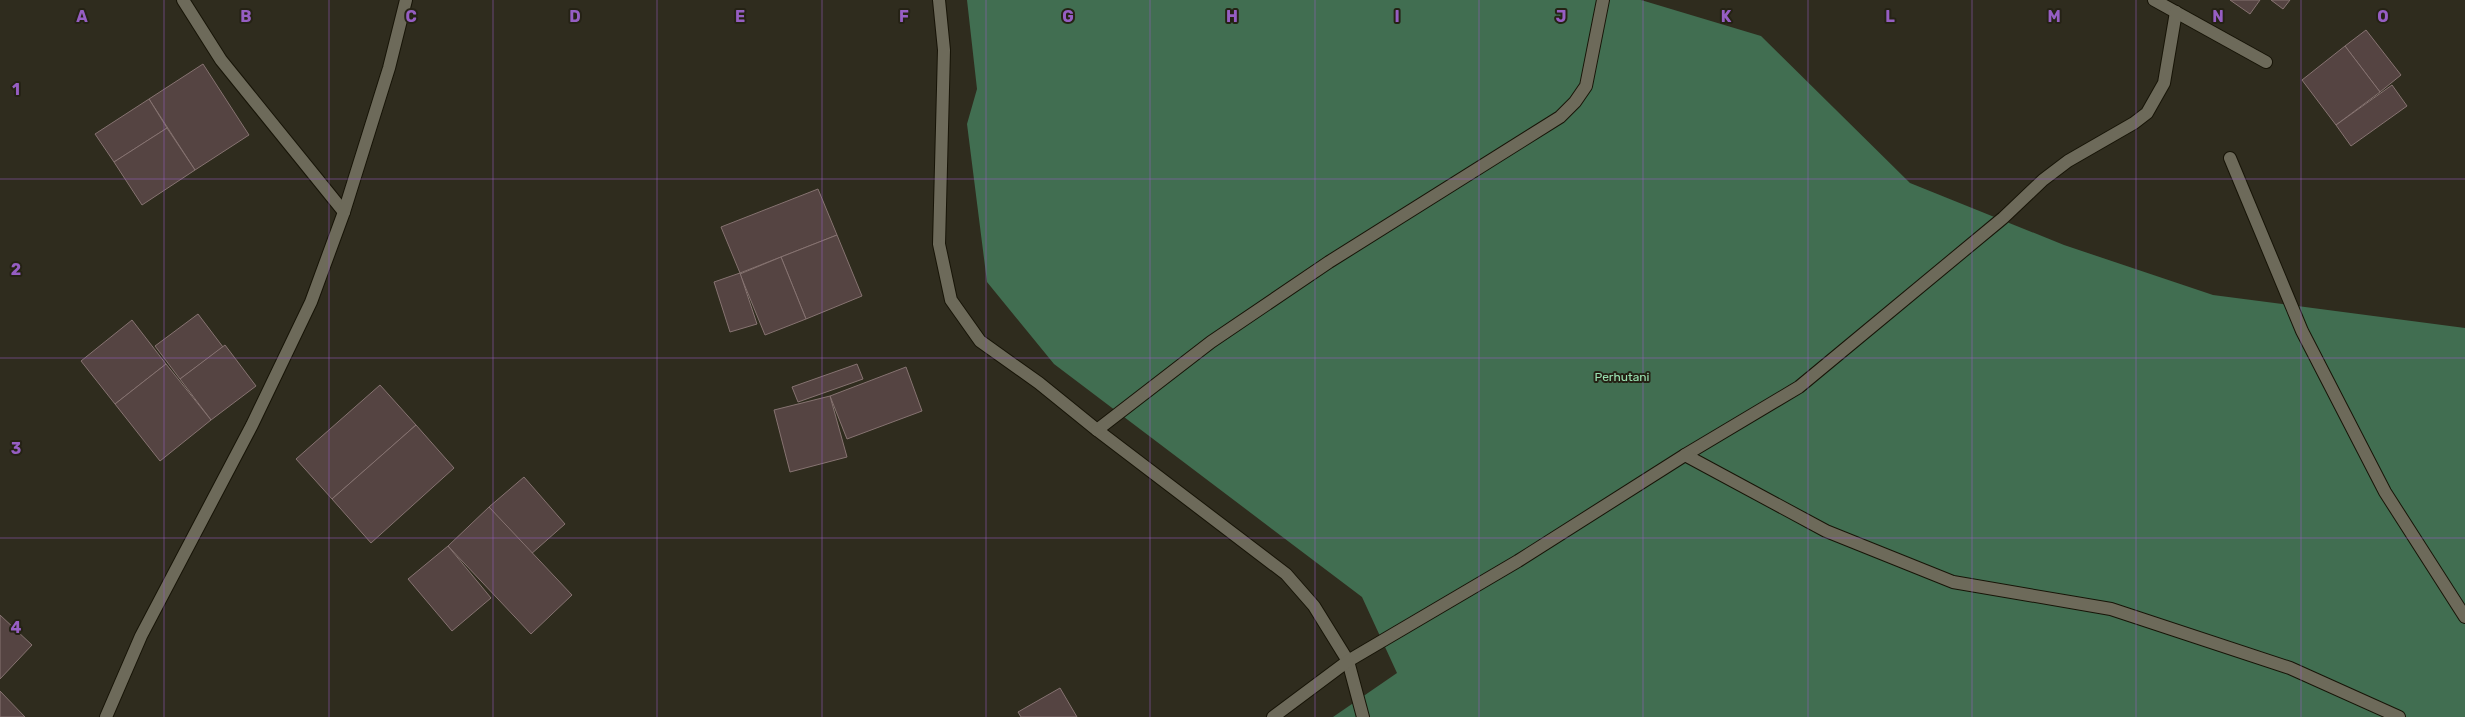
<svg xmlns="http://www.w3.org/2000/svg" width="2465" height="717" viewBox="0 0 2465 717" font-family="Rubik,sans-serif">
<rect width="100%" height="100%" fill="#2f2c1e"/>
<polygon fill="#416e51" points="967,0 1641,0 1761,36 1910,183 2064,245 2213,295 2465,328 2465,717 1333,717 1397,673 1362,597 1054,364 987,282 967,124 977,89"/>
<g fill="#554442" stroke="#867371">
<polygon points="2230,0 2260,0 2250,14"/>
<polygon points="2271,0 2290,0 2283,9"/>
<polygon points="2366,30 2401,75 2380,92 2345,46"/>
<polygon points="2345,46 2380,92 2336,125 2302,80"/>
<polygon points="203,64 249,135 195,170 149,99"/>
<polygon points="2392,85 2407,106 2351,146 2336,125"/>
<polygon points="149,99 167,128 114,162 95,134"/>
<polygon points="167,128 195,170 142,205 114,162"/>
<polygon points="818,189 837,235 740,273 721,227"/>
<polygon points="837,235 862,296 806,319 781,257"/>
<polygon points="781,257 806,319 765,335 740,274"/>
<polygon points="740,273 757,324 730,332 714,282"/>
<polygon points="198,314 223,347 180,379 155,346"/>
<polygon points="132,320 166,364 115,404 81,361"/>
<polygon points="225,345 256,386 211,420 180,379"/>
<polygon points="166,364 211,420 160,461 115,404"/>
<polygon points="857,364 863,379 798,402 792,387"/>
<polygon points="906,367 922,411 847,439 830,396"/>
<polygon points="380,385 416,425 332,499 296,459"/>
<polygon points="830,396 847,457 790,472 774,410"/>
<polygon points="416,425 454,468 371,543 332,499"/>
<polygon points="524,477 565,524 530,555 489,507"/>
<polygon points="489,507 572,595 531,634 448,546"/>
<polygon points="448,546 491,598 452,631 408,579"/>
<polygon points="0,615 32,645 0,679"/>
<polygon points="1060,688 1077,717 1021,717 1018,712"/>
<polygon points="0,691 25,717 0,717"/>
</g>
<g fill="none" stroke-linecap="round" stroke-linejoin="round">
<g stroke="#171407" stroke-width="14">
<g id="minor">
<polyline points="183,0 221,60 344,212"/>
<polyline points="939,0 944,50 939,244 951,300 980,341 1039,383 1097,430 1286,574 1314,606 1348,661 1363,717"/>
<polyline points="2154,0 2266,62"/>
<polyline points="2230,158 2302,331 2385,492 2465,617"/>
<polyline points="1097,430 1211,342 1329,262 1560,117 1575,102 1586,86 1603,0"/>
<polyline points="1685,455 1799,387 2003,218 2043,180 2068,161 2134,123 2147,113 2164,83 2176,12"/>
<polyline points="106,717 141,636 252,425 311,302 344,212 389,68 406,0"/>
<polyline points="1273,717 1348,661 1518,561 1685,455 1826,531 1953,582 2111,609 2290,668 2399,717"/>
</g>
</g>
<use href="#minor" stroke="#6d6a5a" stroke-width="12"/>
</g>
<path fill="none" stroke="#965ec3" stroke-width="1" stroke-opacity="0.55" d="M164,0V717M329,0V717M493,0V717M657,0V717M822,0V717M986,0V717M1150,0V717M1315,0V717M1479,0V717M1643,0V717M1808,0V717M1972,0V717M2136,0V717M2301,0V717M0,179H2465M0,358H2465M0,538H2465"/>
<g text-anchor="middle" dominant-baseline="central" stroke-width="4" stroke-linejoin="round" paint-order="stroke">
<g font-size="12" fill="#99e2b2" stroke="#252215">
<text x="1622" y="377">Perhutani</text>
</g>
</g>
<g font-size="16" text-anchor="middle" font-weight="bold" fill="#965ec3" stroke="#252215" stroke-width="4" stroke-linejoin="round" paint-order="stroke">
<text x="82" y="22">A</text>
<text x="246" y="22">B</text>
<text x="411" y="22">C</text>
<text x="575" y="22">D</text>
<text x="740" y="22">E</text>
<text x="904" y="22">F</text>
<text x="1068" y="22">G</text>
<text x="1232" y="22">H</text>
<text x="1397" y="22">I</text>
<text x="1561" y="22">J</text>
<text x="1726" y="22">K</text>
<text x="1890" y="22">L</text>
<text x="2054" y="22">M</text>
<text x="2218" y="22">N</text>
<text x="2383" y="22">O</text>
<text x="16" y="95">1</text>
<text x="16" y="275">2</text>
<text x="16" y="454">3</text>
<text x="16" y="633">4</text>
</g>
</svg>
